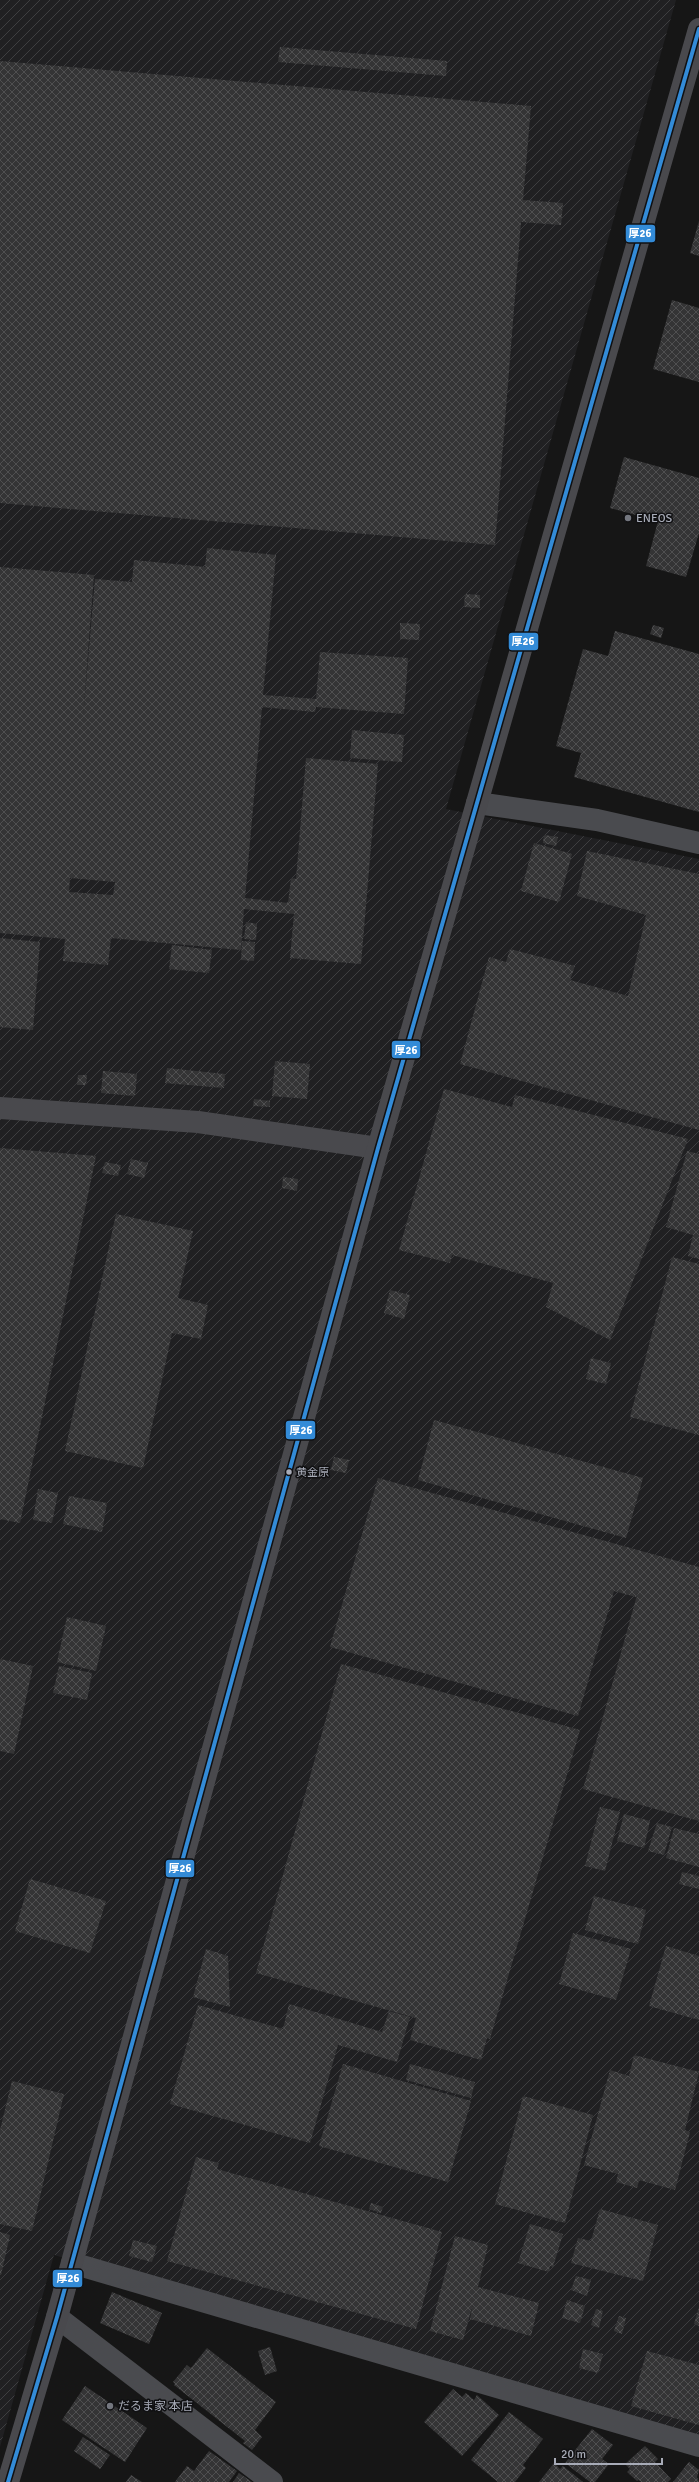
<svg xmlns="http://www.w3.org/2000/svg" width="699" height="2482" viewBox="0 0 699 2482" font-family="Signika,'Noto Sans JP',sans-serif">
<defs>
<pattern id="industrial-furrows" width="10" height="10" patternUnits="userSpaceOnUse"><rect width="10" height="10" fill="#202022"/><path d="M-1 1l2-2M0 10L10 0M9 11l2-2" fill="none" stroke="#3e3e40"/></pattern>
<pattern id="building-cross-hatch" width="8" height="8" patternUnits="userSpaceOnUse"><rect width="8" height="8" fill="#343435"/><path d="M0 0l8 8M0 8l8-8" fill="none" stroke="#4f4f50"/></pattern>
</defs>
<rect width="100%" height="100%" fill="#161616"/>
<polygon fill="url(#industrial-furrows)" points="0,0 676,0 446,809 699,859 699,2439 54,2255 0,2447"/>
<g fill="url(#building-cross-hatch)" fill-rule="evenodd">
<polygon points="280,47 447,61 446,76 278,62"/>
<polygon points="0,61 531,106 523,200 563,203 561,225 521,222 495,545 0,503"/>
<polygon points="699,221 699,256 690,253"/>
<polygon points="672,300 699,308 699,382 653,369"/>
<polygon points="624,457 699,478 699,533 686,577 646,566 658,521 610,508"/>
<path d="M207,548L276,555L263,695L316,699L320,652L408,658L404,714L316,707L315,712L262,707L245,898L288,903L291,878L296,879L306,758L378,764L361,964L290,958L294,914L244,909L241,950L111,938L108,965L63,961L65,939L0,933V567L94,575L83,718L95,579L132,582L134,560L205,567ZM70,878L115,882L113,895L69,892Z"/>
<polygon points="465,594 480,595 480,608 464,607"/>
<polygon points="400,623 420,624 419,640 400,639"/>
<polygon points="653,625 664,628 661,638 650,634"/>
<polygon points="615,631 699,654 699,812 574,777 581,753 556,746 583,649 608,656"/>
<polygon points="352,730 404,735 402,762 350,758"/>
<polygon points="544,835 558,837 556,846 543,843"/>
<polygon points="534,843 572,854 559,902 521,891"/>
<polygon points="587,851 699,874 699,1130 460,1064 489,957 506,962 510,949 575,966 570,980 628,996 646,915 577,896"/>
<polygon points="246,922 257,924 256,940 244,939"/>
<polygon points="0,938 40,942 33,1030 0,1027"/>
<polygon points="242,941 255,942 254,961 241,960"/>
<polygon points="172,945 212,950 209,973 169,969"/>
<polygon points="275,1061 310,1064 307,1099 272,1096"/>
<polygon points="167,1068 225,1074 224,1088 165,1083"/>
<polygon points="103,1071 137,1074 135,1096 101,1093"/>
<polygon points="78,1075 87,1075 86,1085 77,1085"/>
<polygon points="444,1089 512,1107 515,1095 688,1139 610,1340 546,1307 553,1283 452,1255 450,1263 399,1250"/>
<polygon points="254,1099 270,1101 270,1107 253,1106"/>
<polygon points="0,1148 96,1156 20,1523 0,1519"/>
<polygon points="687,1151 699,1154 699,1259 688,1256 693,1235 666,1227"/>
<polygon points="131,1159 148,1163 144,1178 127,1174"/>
<polygon points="105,1162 121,1165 118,1176 102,1173"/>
<polygon points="283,1177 298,1179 297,1191 282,1188"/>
<polygon points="116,1214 193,1231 178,1298 208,1305 201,1339 172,1333 143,1468 65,1451"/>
<polygon points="672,1257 699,1264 699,1435 630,1417"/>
<polygon points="390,1290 410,1295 404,1319 384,1313"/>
<polygon points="591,1358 611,1363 606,1384 586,1379"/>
<polygon points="434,1420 643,1478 626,1538 418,1480"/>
<polygon points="334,1457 349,1460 346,1473 331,1470"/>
<polygon points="378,1478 699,1567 699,1821 583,1789 639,1588 636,1597 614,1591 578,1716 330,1647"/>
<polygon points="38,1489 58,1493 52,1523 33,1520"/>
<polygon points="69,1496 107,1503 102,1532 63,1524"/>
<polygon points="67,1617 106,1626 96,1671 57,1662"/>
<polygon points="0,1659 33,1666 14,1754 0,1751"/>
<polygon points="341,1664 580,1730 490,2039 487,2038 481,2060 410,2040 416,2018 256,1973"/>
<polygon points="59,1666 92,1673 87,1700 53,1693"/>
<polygon points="600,1807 620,1812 605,1871 585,1866"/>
<polygon points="624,1814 650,1821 644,1848 617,1841"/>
<polygon points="657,1823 672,1827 664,1855 648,1851"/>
<polygon points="674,1828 699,1834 699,1867 666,1858"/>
<polygon points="682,1872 699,1876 699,1889 679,1884"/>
<polygon points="30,1879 106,1901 90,1953 15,1931"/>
<polygon points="594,1896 646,1910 638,1944 585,1930"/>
<polygon points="573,1933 631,1949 616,2000 559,1984"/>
<polygon points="666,1946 699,1956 699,2020 649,2006"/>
<polygon points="206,1949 228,1956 230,2007 193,1997"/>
<polygon points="289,2004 382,2032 389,2011 410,2017 397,2062 338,2045 310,2143 170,2104 198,2005 283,2029"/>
<polygon points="634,2055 699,2072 685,2130 690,2132 675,2190 639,2180 637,2188 616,2182 618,2174 584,2165 610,2070 629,2076"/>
<polygon points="343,2064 471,2101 448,2182 319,2146"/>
<polygon points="410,2064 475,2082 471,2098 406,2080"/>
<polygon points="12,2081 64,2094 32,2231 0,2224 0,2130"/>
<polygon points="523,2096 593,2115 565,2223 495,2204"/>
<polygon points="196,2157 219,2163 217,2169 442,2232 416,2329 167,2261"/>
<polygon points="371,2203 383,2207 381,2213 369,2209"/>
<polygon points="600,2209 658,2225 643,2281 571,2263 578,2238 591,2241"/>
<polygon points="530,2224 563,2234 553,2267 550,2266 549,2272 518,2263"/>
<polygon points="0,2232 10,2235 1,2275 0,2275"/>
<polygon points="455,2236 488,2245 478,2287 539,2303 531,2336 470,2319 473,2304 463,2340 430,2331"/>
<polygon points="133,2240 157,2246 152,2262 129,2256"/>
<polygon points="576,2276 591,2280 587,2296 571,2290"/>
<polygon points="112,2292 162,2313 149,2344 100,2323"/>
<polygon points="567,2300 585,2306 580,2323 562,2318"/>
<polygon points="699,2307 699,2326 694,2324"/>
<polygon points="596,2309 603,2311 599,2328 591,2325"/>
<polygon points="619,2316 626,2318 622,2334 614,2331"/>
<polygon points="270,2347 277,2371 265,2375 258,2351"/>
<polygon points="207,2348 276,2402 255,2430 262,2437 252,2450 243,2443 245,2441 174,2385 175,2384 173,2382 187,2365 191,2368"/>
<polygon points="583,2349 603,2354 598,2373 579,2368"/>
<polygon points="647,2351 699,2365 699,2425 631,2406"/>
<polygon points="85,2386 147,2428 125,2462 62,2420"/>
<polygon points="453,2389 462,2397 466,2393 474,2400 477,2395 499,2415 462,2456 424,2422"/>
<polygon points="509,2412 543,2439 523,2465 526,2468 515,2482 498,2482 471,2460"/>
<polygon points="592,2429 613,2445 602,2459 609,2464 595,2482 590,2482 565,2463"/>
<polygon points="83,2437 110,2455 100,2469 74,2451"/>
<polygon points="645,2446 658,2459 655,2462 671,2479 668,2482 641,2482 639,2480 637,2481 627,2472 630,2469 625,2464"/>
<polygon points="209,2451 237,2471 229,2482 175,2482 187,2466 194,2471"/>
<polygon points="689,2462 699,2470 697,2477 699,2482 673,2482"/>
<polygon points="554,2463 560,2469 563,2466 583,2482 539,2482"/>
<polygon points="239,2473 252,2482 233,2482"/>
<polygon points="131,2475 142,2482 126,2482"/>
</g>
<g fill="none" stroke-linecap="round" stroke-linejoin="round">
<g stroke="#4a4b4f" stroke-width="22">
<polyline points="477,803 597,820 699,843"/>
<polyline points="72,2263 699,2446"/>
<polyline points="57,2317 272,2482"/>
</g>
<g stroke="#49494d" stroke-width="22">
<polyline points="0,1108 198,1122 378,1148"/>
<polyline points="8,2482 57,2317 378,1148 699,29"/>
</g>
<g stroke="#101012" stroke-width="7">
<polyline id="bus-1" points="8,2482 57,2317 378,1148 699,29"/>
</g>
<use href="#bus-1" stroke="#338bd7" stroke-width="4"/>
</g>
<g fill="#74777f" stroke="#101012" stroke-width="1.5">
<circle cx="628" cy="518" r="4"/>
<circle cx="110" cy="2406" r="4"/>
</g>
<circle fill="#a7abb7" stroke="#101012" stroke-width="1.5" cx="289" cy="1472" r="3.5"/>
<g text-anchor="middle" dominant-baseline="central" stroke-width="3" stroke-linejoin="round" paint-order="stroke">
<g font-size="11" fill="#a7abb7" stroke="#101012" text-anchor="start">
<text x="296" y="1472">黄金原</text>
</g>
<g font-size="12" fill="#a7abb7" stroke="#101012" text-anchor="start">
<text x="636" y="518">ENEOS</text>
<text x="118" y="2406">だるま家 本店</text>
</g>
</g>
<g stroke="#101012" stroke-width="1.5">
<rect x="625" y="224" width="31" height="19" rx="4" fill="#338bd7"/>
<rect x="508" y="632" width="31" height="19" rx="4" fill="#338bd7"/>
<rect x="391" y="1040" width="30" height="19" rx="4" fill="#338bd7"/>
<rect x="285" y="1420" width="31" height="20" rx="4" fill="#338bd7"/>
<rect x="165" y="1859" width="30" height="19" rx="4" fill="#338bd7"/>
<rect x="52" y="2269" width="31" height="19" rx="4" fill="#338bd7"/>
</g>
<g font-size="11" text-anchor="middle" font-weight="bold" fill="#fff">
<text x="640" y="237">厚26</text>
<text x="523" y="645">厚26</text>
<text x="406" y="1054">厚26</text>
<text x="301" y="1434">厚26</text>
<text x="180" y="1872">厚26</text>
<text x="68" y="2282">厚26</text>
</g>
<path d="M555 2458v6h107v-6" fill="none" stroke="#a7abb7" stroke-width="2"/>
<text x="561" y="2458" font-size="12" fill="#a7abb7" stroke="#101012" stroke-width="3" paint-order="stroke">20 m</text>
</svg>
